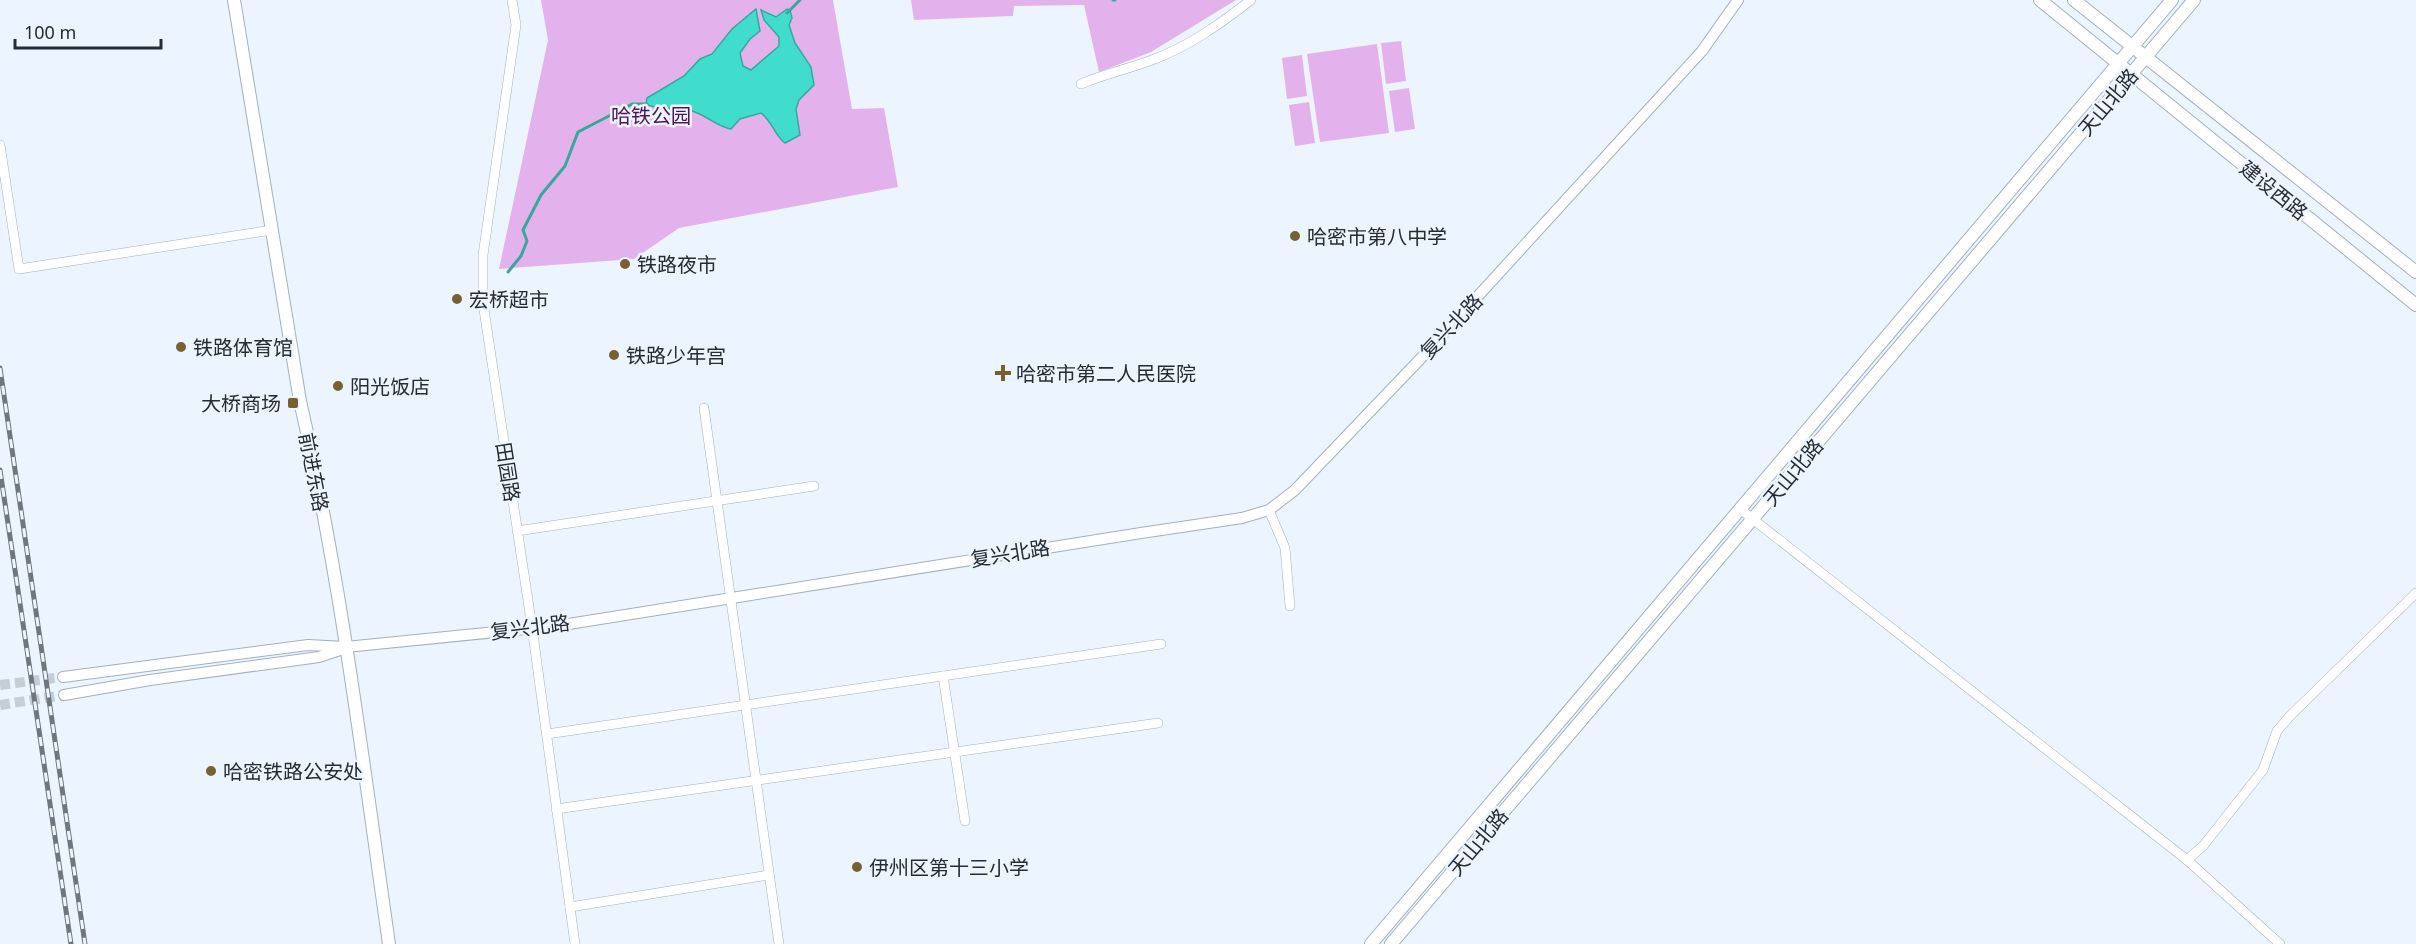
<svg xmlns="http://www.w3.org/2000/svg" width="2416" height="944" viewBox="0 0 2416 944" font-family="'Noto Sans','Noto Sans SC',sans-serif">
<rect width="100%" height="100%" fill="#ecf5ff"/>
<g fill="#e3b2ed">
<polygon points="541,0 833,0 852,109 884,108 898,187 679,228 634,259 499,269 548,40"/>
<polygon points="911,0 1236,0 1151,52 1099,72 1084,5 1014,6 1013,16 914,20"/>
<polygon points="1401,41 1406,81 1386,84 1381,43"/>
<polygon points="1377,44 1389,133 1320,142 1307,54"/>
<polygon points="1302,55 1307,96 1287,99 1282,58"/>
<polygon points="1409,88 1415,129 1395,132 1389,91"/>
<polygon points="1309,102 1315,143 1295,146 1289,105"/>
</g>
<path fill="#40dccd" stroke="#38a79e" stroke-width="1.5" d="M756,9L760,31L750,39L740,53L743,66L751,70L779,46V37L764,20L761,10L776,17L787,9L790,10L792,18L789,25L795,43L811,67L814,85L799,100L796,109L800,135L785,143C775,136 772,121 761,113L740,119L731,129C716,126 706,115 692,111C680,107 654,110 646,104L647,98L684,76L700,59L712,54L732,29Z"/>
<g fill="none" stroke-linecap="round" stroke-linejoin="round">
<g stroke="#38a79e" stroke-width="3">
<polyline points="1113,0 1115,0"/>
<polyline points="787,13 800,0"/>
<polyline points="508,272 521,256 527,241 523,230 541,195 565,166 578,132 632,104 647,104"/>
</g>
<g stroke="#c5cdd6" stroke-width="10" stroke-dasharray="10 5" stroke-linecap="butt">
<polyline points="0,685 63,677"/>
<polyline points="0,705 64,695"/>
</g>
<g stroke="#a3b0c0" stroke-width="10">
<g id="minor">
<polyline points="512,0 516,25 483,255 483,303 532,627 575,944"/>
<path d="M1081,84C1104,74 1128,69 1152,60C1188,47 1220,24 1251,0"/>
<polyline points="0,145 19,269 272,230"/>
<polyline points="704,408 779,944"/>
<polyline points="1740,509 2187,860 2280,944"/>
<polyline points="1269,510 1285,548 1290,606"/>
<polyline points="517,531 814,486"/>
<polyline points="943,676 965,821"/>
<polyline points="547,734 1161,644"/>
<polyline points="556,809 1158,723"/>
<polyline points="2187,860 2203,846 2263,770 2277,731 2290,716 2416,593"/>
<polyline points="570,907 769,875"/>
</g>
</g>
<g stroke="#a3b0c0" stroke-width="12">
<g id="tertiary">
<polyline points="63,677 308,645 346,647 556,626 1141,533 1242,518 1269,510 1295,490 1425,354 1702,51 1738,0"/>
<polyline points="64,695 150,680 319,657 340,650"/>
</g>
</g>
<g stroke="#a3b0c0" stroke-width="14">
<g id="secondary">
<path d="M234,0L300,401C341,580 363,763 389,944"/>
<polyline points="2040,0 2416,305"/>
<polyline points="2074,0 2416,272"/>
<polyline points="1371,944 2172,0"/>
<polyline points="1391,944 2194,0"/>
</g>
</g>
<use href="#minor" stroke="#fff" stroke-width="9"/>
<use href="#tertiary" stroke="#fff" stroke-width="10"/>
<use href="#secondary" stroke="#fff" stroke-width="12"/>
<g stroke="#6f767d" stroke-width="5">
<g id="rail">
<polyline points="0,368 85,944"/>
<polyline points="0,470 71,944"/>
</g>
</g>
<use href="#rail" stroke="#ecf5ff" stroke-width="3" stroke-dasharray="9" stroke-linecap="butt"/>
</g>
<g fill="#786131" stroke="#ecf5ff" stroke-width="2">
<circle cx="1295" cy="236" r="6"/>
<circle cx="625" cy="264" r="6"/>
<circle cx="457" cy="299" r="6"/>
<circle cx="181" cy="347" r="6"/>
<circle cx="614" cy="355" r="6"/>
<path d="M1000 364h6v6h6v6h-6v6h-6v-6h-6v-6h6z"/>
<circle cx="338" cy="386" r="6"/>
<rect x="287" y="397" width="12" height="12" rx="3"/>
<circle cx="211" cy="771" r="6"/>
<circle cx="857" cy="867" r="6"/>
</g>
<g text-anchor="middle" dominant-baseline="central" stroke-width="5" stroke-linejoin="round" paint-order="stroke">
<g font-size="20" fill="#272c32" stroke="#ecf5ff">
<text transform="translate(2108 102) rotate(-50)">天山北路</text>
<text transform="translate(2274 190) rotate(39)">建设西路</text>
<text transform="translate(1451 326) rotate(-47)">复兴北路</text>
<text transform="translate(314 472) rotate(79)">前进东路</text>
<text transform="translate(508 472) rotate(81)">田园路</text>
<text transform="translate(1793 472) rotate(-50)">天山北路</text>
<text transform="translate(1010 553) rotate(-9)">复兴北路</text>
<text transform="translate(530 627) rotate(-7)">复兴北路</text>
<text transform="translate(1478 842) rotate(-50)">天山北路</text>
</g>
<g font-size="20" fill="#4e145a" stroke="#ecf5ff">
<text x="651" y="115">哈铁公园</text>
</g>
<g font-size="20" fill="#272c32" stroke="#ecf5ff" text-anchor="start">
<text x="1307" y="236">哈密市第八中学</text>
<text x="637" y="264">铁路夜市</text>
<text x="469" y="299">宏桥超市</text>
<text x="193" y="347">铁路体育馆</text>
<text x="626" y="355">铁路少年宫</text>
<text x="1016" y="373">哈密市第二人民医院</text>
<text x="350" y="386">阳光饭店</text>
<text x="281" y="403" text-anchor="end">大桥商场</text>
<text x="223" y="771">哈密铁路公安处</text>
<text x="869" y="867">伊州区第十三小学</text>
</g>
</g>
<path d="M15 39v9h146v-9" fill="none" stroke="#272c32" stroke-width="3"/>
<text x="24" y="39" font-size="18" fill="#272c32" stroke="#ecf5ff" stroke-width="4.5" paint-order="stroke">100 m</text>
</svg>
